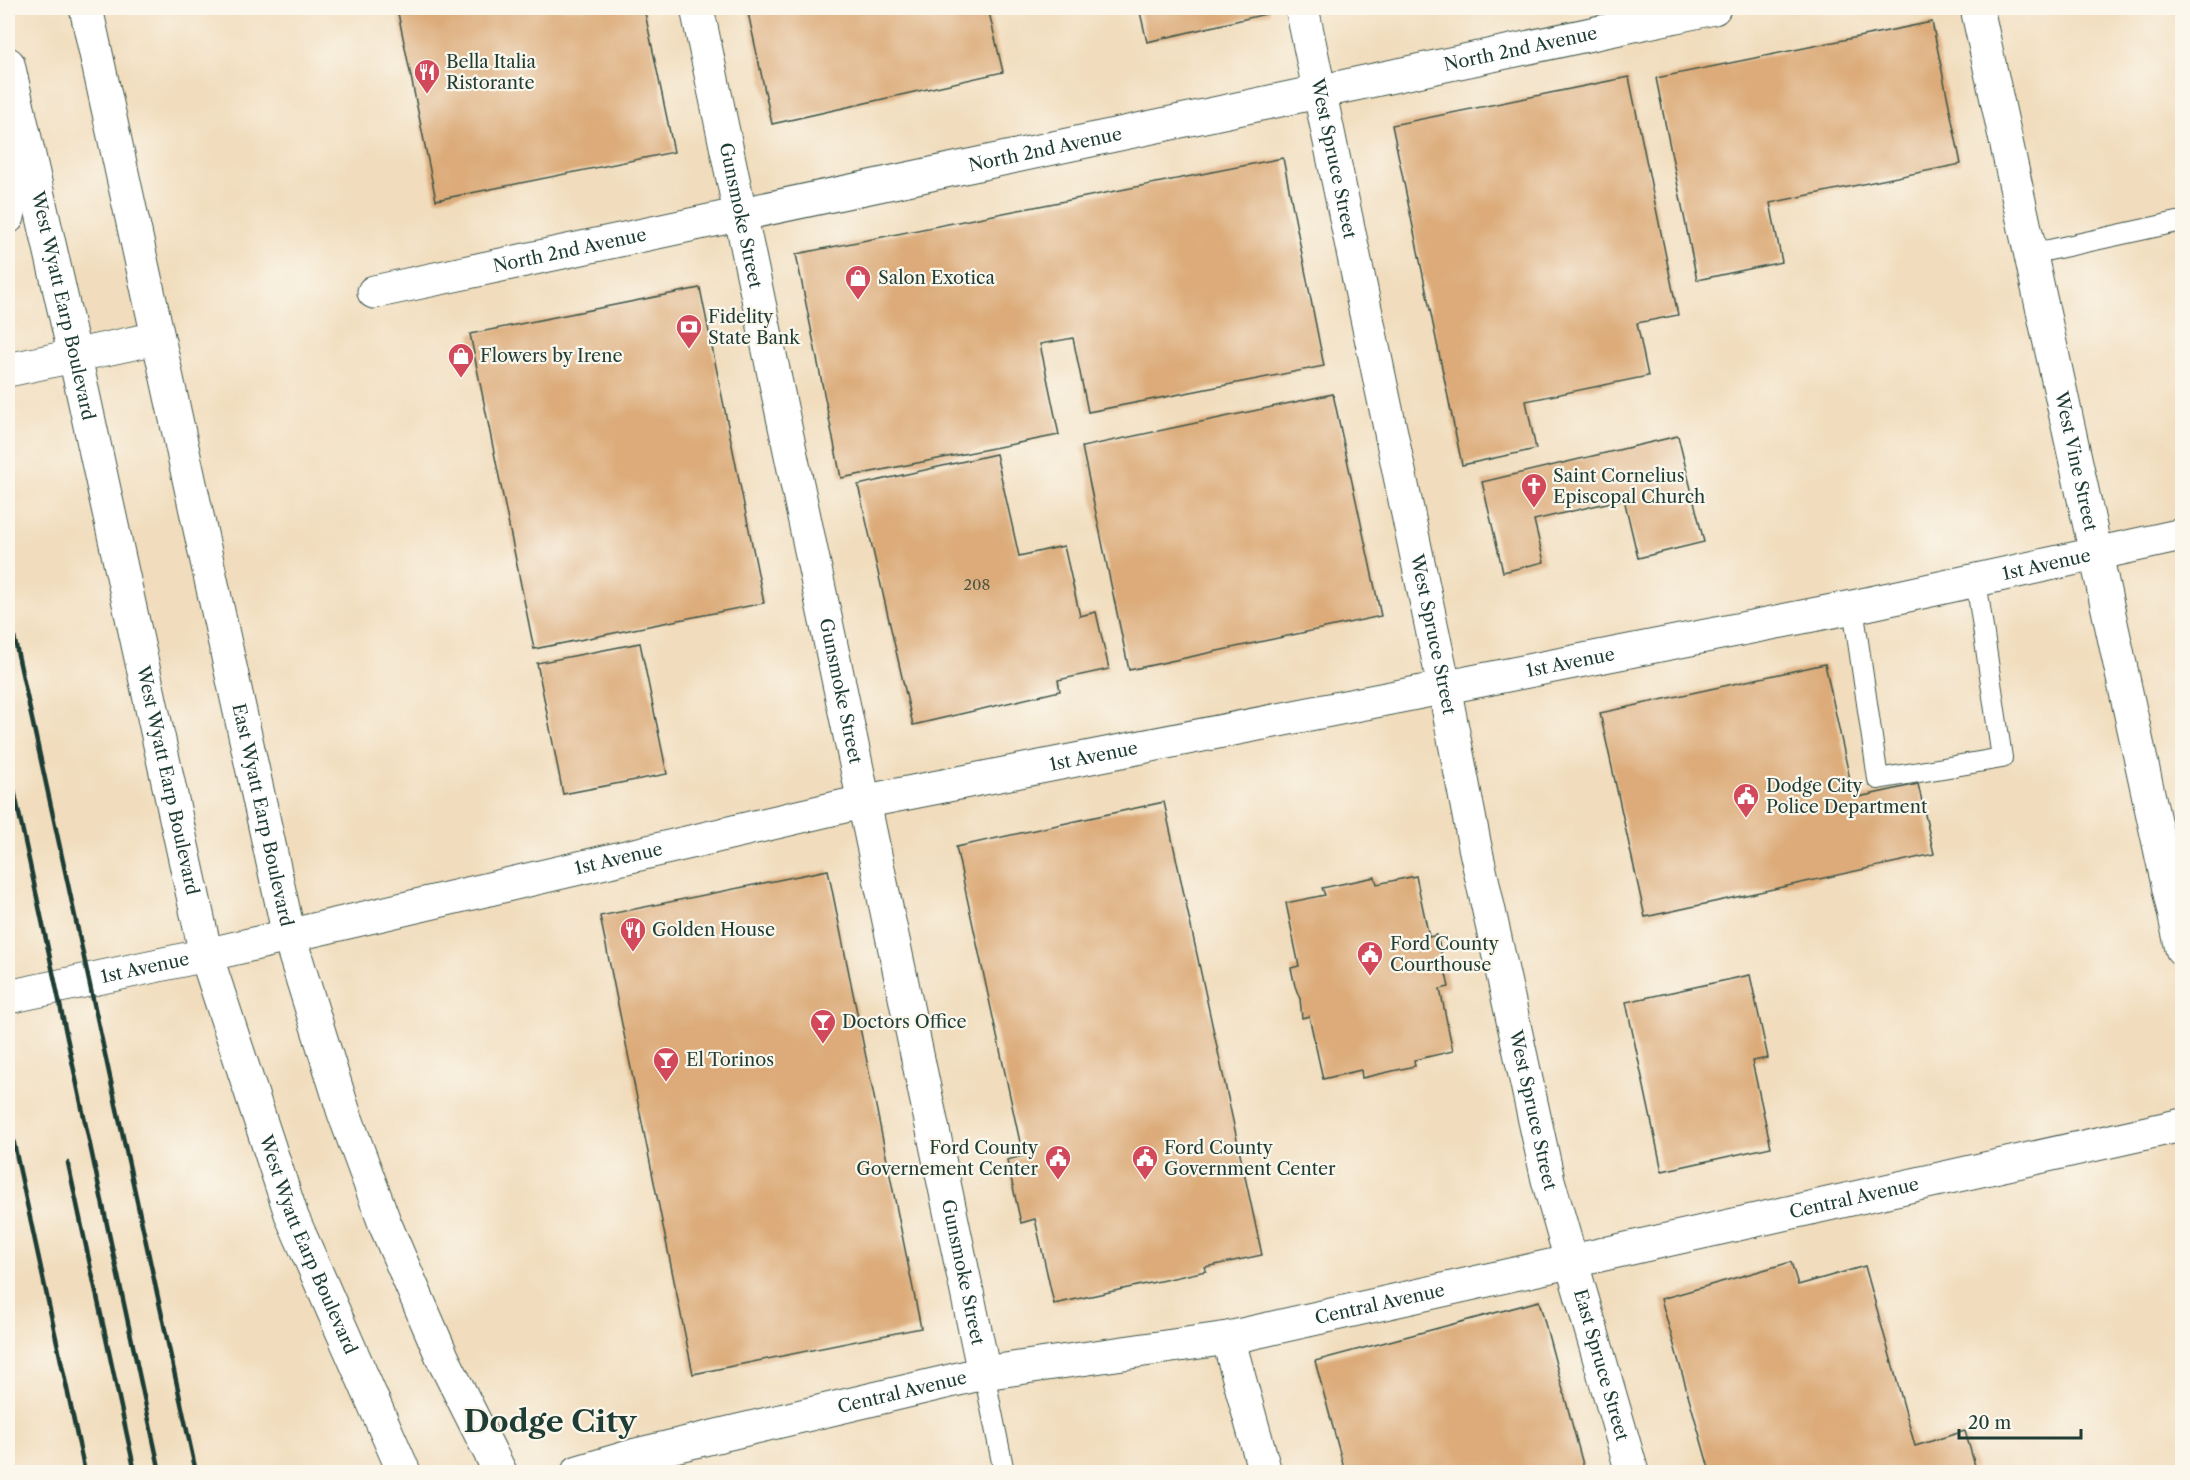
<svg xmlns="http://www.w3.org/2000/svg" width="2190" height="1480" viewBox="0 0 2190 1480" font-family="'Libre Caslon Text',serif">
<rect width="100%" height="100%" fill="#fbf7ec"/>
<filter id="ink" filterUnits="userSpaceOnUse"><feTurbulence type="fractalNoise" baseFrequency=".0167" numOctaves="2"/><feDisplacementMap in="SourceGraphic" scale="12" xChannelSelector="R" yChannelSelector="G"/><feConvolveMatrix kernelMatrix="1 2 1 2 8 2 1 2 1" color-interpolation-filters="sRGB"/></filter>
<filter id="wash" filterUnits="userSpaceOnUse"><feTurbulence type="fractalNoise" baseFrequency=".008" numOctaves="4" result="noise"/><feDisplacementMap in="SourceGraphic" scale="24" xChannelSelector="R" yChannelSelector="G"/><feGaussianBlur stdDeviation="1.35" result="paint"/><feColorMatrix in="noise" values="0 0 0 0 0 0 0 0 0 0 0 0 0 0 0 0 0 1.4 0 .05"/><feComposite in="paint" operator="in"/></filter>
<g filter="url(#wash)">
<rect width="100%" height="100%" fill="#f1ddbd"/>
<g id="blocks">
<g fill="#dcab79">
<polygon points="397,8 644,8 674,152 436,200"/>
<polygon points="747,8 988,8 1003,72 772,124"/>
<polygon points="1144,8 1269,8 1270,13 1147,42 1140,12 1145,12"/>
<polygon points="1932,22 1961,164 1770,203 1782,262 1697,280 1656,78"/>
<polygon points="1629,77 1678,315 1637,323 1648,376 1526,401 1536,449 1462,465 1392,125"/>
<polygon points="1283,158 1324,366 1088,412 1073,338 1040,344 1059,435 841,478 796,254"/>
<polygon points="700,288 764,603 534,649 470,334"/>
<polygon points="1333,394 1381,616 1129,670 1082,447"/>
<polygon points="1678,436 1704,542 1638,558 1624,499 1534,520 1544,562 1503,572 1482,482"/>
<polygon points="996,454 1019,556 1064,546 1080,616 1096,612 1109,669 1058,680 1060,691 913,725 858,485"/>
<polygon points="640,643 667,774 563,794 537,663"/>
<polygon points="1825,664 1854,798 1918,784 1934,854 1645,917 1600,713"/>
<polygon points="1164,802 1262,1255 1205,1267 1206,1271 1054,1304 1035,1219 1021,1223 1007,1160 1023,1156 956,847"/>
<polygon points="828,870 921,1328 693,1374 600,916"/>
<polygon points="1416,876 1429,937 1437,935 1449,987 1440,989 1453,1051 1414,1060 1415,1066 1362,1078 1361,1070 1323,1079 1309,1016 1302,1018 1300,999 1295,986 1291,968 1299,966 1286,903 1325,895 1322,888 1375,877 1377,884"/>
<polygon points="1750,975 1768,1058 1752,1061 1771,1147 1662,1171 1626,1002"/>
<polygon points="1791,1262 1798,1285 1865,1266 1915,1446 1965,1431 1976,1469 1963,1472 1710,1472 1661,1299"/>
<polygon points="1539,1301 1585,1472 1345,1472 1315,1361"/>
</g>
</g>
</g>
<g filter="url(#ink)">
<use href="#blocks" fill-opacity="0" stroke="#3e5549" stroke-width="1.5"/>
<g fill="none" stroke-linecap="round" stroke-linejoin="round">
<g stroke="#3e5549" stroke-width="22">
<g id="service">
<polyline points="2031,254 2182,221"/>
<polyline points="1853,607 1878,779 2002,758 1976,580"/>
<polyline points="984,1373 1004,1472"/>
</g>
</g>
<g stroke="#3e5549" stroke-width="35">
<g id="minor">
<path id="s1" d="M697,8L984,1373"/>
<path id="s2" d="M1302,8L1444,686L1475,847L1548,1180L1632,1472"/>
<path id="s3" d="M1977,8L2182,949"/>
<path id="s4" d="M374,292L1714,8"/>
<path id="s5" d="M8,997L206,955L862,802L1853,607L2182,535"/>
<polyline points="1228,1338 1265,1472"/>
</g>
</g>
<g stroke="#3e5549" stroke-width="35">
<g id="tertiary">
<path id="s6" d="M578,1472L636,1455L984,1373L1228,1338L2182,1125"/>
</g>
</g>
<g stroke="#3e5549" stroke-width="35">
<g id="primary">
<path id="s7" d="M86,8L289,936L344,1113L385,1224L444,1361L500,1472"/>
<path id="s8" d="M8,64L75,357L206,955L292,1217L404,1472"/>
<polyline points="8,217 22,145"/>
<polyline points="8,370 157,338"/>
</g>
</g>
<use href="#service" stroke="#fff" stroke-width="20"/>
<use href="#minor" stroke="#fff" stroke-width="33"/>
<use href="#tertiary" stroke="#fff" stroke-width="33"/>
<use href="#primary" stroke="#fff" stroke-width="33"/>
<g stroke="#1f3d34" stroke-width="4.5">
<polyline points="8,609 196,1472"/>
<polyline points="8,762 160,1472"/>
<polyline points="8,1116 85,1472"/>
<polyline points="68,1163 135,1472"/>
</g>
</g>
</g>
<defs>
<g id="restaurant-pin" transform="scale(1.35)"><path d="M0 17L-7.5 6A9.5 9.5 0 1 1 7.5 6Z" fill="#d1495b" stroke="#fbf7ec"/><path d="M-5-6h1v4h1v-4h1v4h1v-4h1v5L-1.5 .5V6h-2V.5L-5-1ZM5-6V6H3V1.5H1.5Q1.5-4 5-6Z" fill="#fff"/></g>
<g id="shop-pin" transform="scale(1.35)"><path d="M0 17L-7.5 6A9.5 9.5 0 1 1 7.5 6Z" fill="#d1495b" stroke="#fbf7ec"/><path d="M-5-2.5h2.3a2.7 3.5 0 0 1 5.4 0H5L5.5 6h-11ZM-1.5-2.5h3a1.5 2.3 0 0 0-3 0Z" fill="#fff"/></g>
<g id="bank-pin" transform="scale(1.35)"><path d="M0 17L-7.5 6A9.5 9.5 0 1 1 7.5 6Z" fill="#d1495b" stroke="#fbf7ec"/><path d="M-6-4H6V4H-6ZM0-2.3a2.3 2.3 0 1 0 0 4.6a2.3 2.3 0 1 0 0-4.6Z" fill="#fff"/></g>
<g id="church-pin" transform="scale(1.35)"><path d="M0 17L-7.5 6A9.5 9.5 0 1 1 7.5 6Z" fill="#d1495b" stroke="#fbf7ec"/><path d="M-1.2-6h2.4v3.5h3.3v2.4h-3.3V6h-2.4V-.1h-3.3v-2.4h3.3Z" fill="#fff"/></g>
<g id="civic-pin" transform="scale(1.35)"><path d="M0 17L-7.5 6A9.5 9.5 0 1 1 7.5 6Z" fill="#d1495b" stroke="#fbf7ec"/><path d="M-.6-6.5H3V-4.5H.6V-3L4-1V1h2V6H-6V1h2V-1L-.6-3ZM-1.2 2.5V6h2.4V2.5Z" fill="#fff"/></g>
<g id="bar-pin" transform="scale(1.35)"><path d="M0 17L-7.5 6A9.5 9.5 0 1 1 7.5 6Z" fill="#d1495b" stroke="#fbf7ec"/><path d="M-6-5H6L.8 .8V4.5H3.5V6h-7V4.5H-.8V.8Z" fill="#fff"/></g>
</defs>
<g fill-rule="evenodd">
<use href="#restaurant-pin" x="427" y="72"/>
<use href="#shop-pin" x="858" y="278"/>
<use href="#bank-pin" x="689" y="327"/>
<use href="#shop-pin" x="461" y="356"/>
<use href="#church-pin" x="1534" y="486"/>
<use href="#civic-pin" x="1746" y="796"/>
<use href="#restaurant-pin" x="633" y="930"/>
<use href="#civic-pin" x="1370" y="954"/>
<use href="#bar-pin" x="823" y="1022"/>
<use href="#bar-pin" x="666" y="1060"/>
<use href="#civic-pin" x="1058" y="1158"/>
<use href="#civic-pin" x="1145" y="1158"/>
</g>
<g text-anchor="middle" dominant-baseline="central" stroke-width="4.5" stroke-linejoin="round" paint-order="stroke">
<g font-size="15" fill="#4e5845">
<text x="977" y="584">208</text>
</g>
<g font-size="18" fill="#1f3d34" stroke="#fbf7ec">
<text stroke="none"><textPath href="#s4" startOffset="1172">North 2nd Avenue</textPath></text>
<text stroke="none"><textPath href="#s4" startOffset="686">North 2nd Avenue</textPath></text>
<text stroke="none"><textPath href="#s2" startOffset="154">West Spruce Street</textPath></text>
<text stroke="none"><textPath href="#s1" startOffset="212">Gunsmoke Street</textPath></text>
<text stroke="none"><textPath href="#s4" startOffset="200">North 2nd Avenue</textPath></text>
<text stroke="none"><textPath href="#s8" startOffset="248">West Wyatt Earp Boulevard</textPath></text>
<text stroke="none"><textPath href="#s3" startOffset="464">West Vine Street</textPath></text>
<text stroke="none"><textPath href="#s5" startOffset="2084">1st Avenue</textPath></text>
<text stroke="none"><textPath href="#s2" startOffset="640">West Spruce Street</textPath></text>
<text stroke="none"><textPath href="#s5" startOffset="1598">1st Avenue</textPath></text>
<text stroke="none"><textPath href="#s1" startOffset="698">Gunsmoke Street</textPath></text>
<text stroke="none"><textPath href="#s5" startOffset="1112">1st Avenue</textPath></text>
<text stroke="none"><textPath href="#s8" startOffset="734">West Wyatt Earp Boulevard</textPath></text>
<text stroke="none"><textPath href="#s7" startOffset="826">East Wyatt Earp Boulevard</textPath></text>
<text stroke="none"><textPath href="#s5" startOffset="626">1st Avenue</textPath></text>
<text stroke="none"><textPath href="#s5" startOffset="140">1st Avenue</textPath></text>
<text stroke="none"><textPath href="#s2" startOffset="1126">West Spruce Street</textPath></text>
<text stroke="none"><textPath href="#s6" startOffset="1306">Central Avenue</textPath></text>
<text stroke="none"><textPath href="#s8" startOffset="1220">West Wyatt Earp Boulevard</textPath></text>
<text stroke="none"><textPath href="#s1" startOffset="1292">Gunsmoke Street</textPath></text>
<text stroke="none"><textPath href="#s6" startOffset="820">Central Avenue</textPath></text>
<text stroke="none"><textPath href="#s2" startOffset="1390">East Spruce Street</textPath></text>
<text stroke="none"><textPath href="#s6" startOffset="334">Central Avenue</textPath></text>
</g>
<g font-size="18" fill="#1f3d34" stroke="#fbf7ec" text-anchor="start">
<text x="446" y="62">Bella Italia<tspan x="446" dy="21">Ristorante</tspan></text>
<text x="878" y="278">Salon Exotica</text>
<text x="708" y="317">Fidelity<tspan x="708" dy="21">State Bank</tspan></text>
<text x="480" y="356">Flowers by Irene</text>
<text x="1553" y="476">Saint Cornelius<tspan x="1553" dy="21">Episcopal Church</tspan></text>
<text x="1766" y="786">Dodge City<tspan x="1766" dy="21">Police Department</tspan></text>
<text x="652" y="930">Golden House</text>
<text x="1390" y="944">Ford County<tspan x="1390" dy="21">Courthouse</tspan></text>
<text x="842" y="1022">Doctors Office</text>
<text x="686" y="1060">El Torinos</text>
<text x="1038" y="1148" text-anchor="end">Ford County<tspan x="1038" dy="21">Governement Center</tspan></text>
<text x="1164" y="1148">Ford County<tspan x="1164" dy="21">Government Center</tspan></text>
</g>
<g font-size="30" font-weight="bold" fill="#1f3d34" stroke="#fbf7ec">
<text x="550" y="1421">Dodge City</text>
</g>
</g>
<rect width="2190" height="1480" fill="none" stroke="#fbf7ec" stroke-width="30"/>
<path d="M1959 1429v9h122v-9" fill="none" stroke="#1f3d34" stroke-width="3"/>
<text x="1968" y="1429" font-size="18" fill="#1f3d34" stroke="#fbf7ec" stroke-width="4.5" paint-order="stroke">20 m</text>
</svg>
